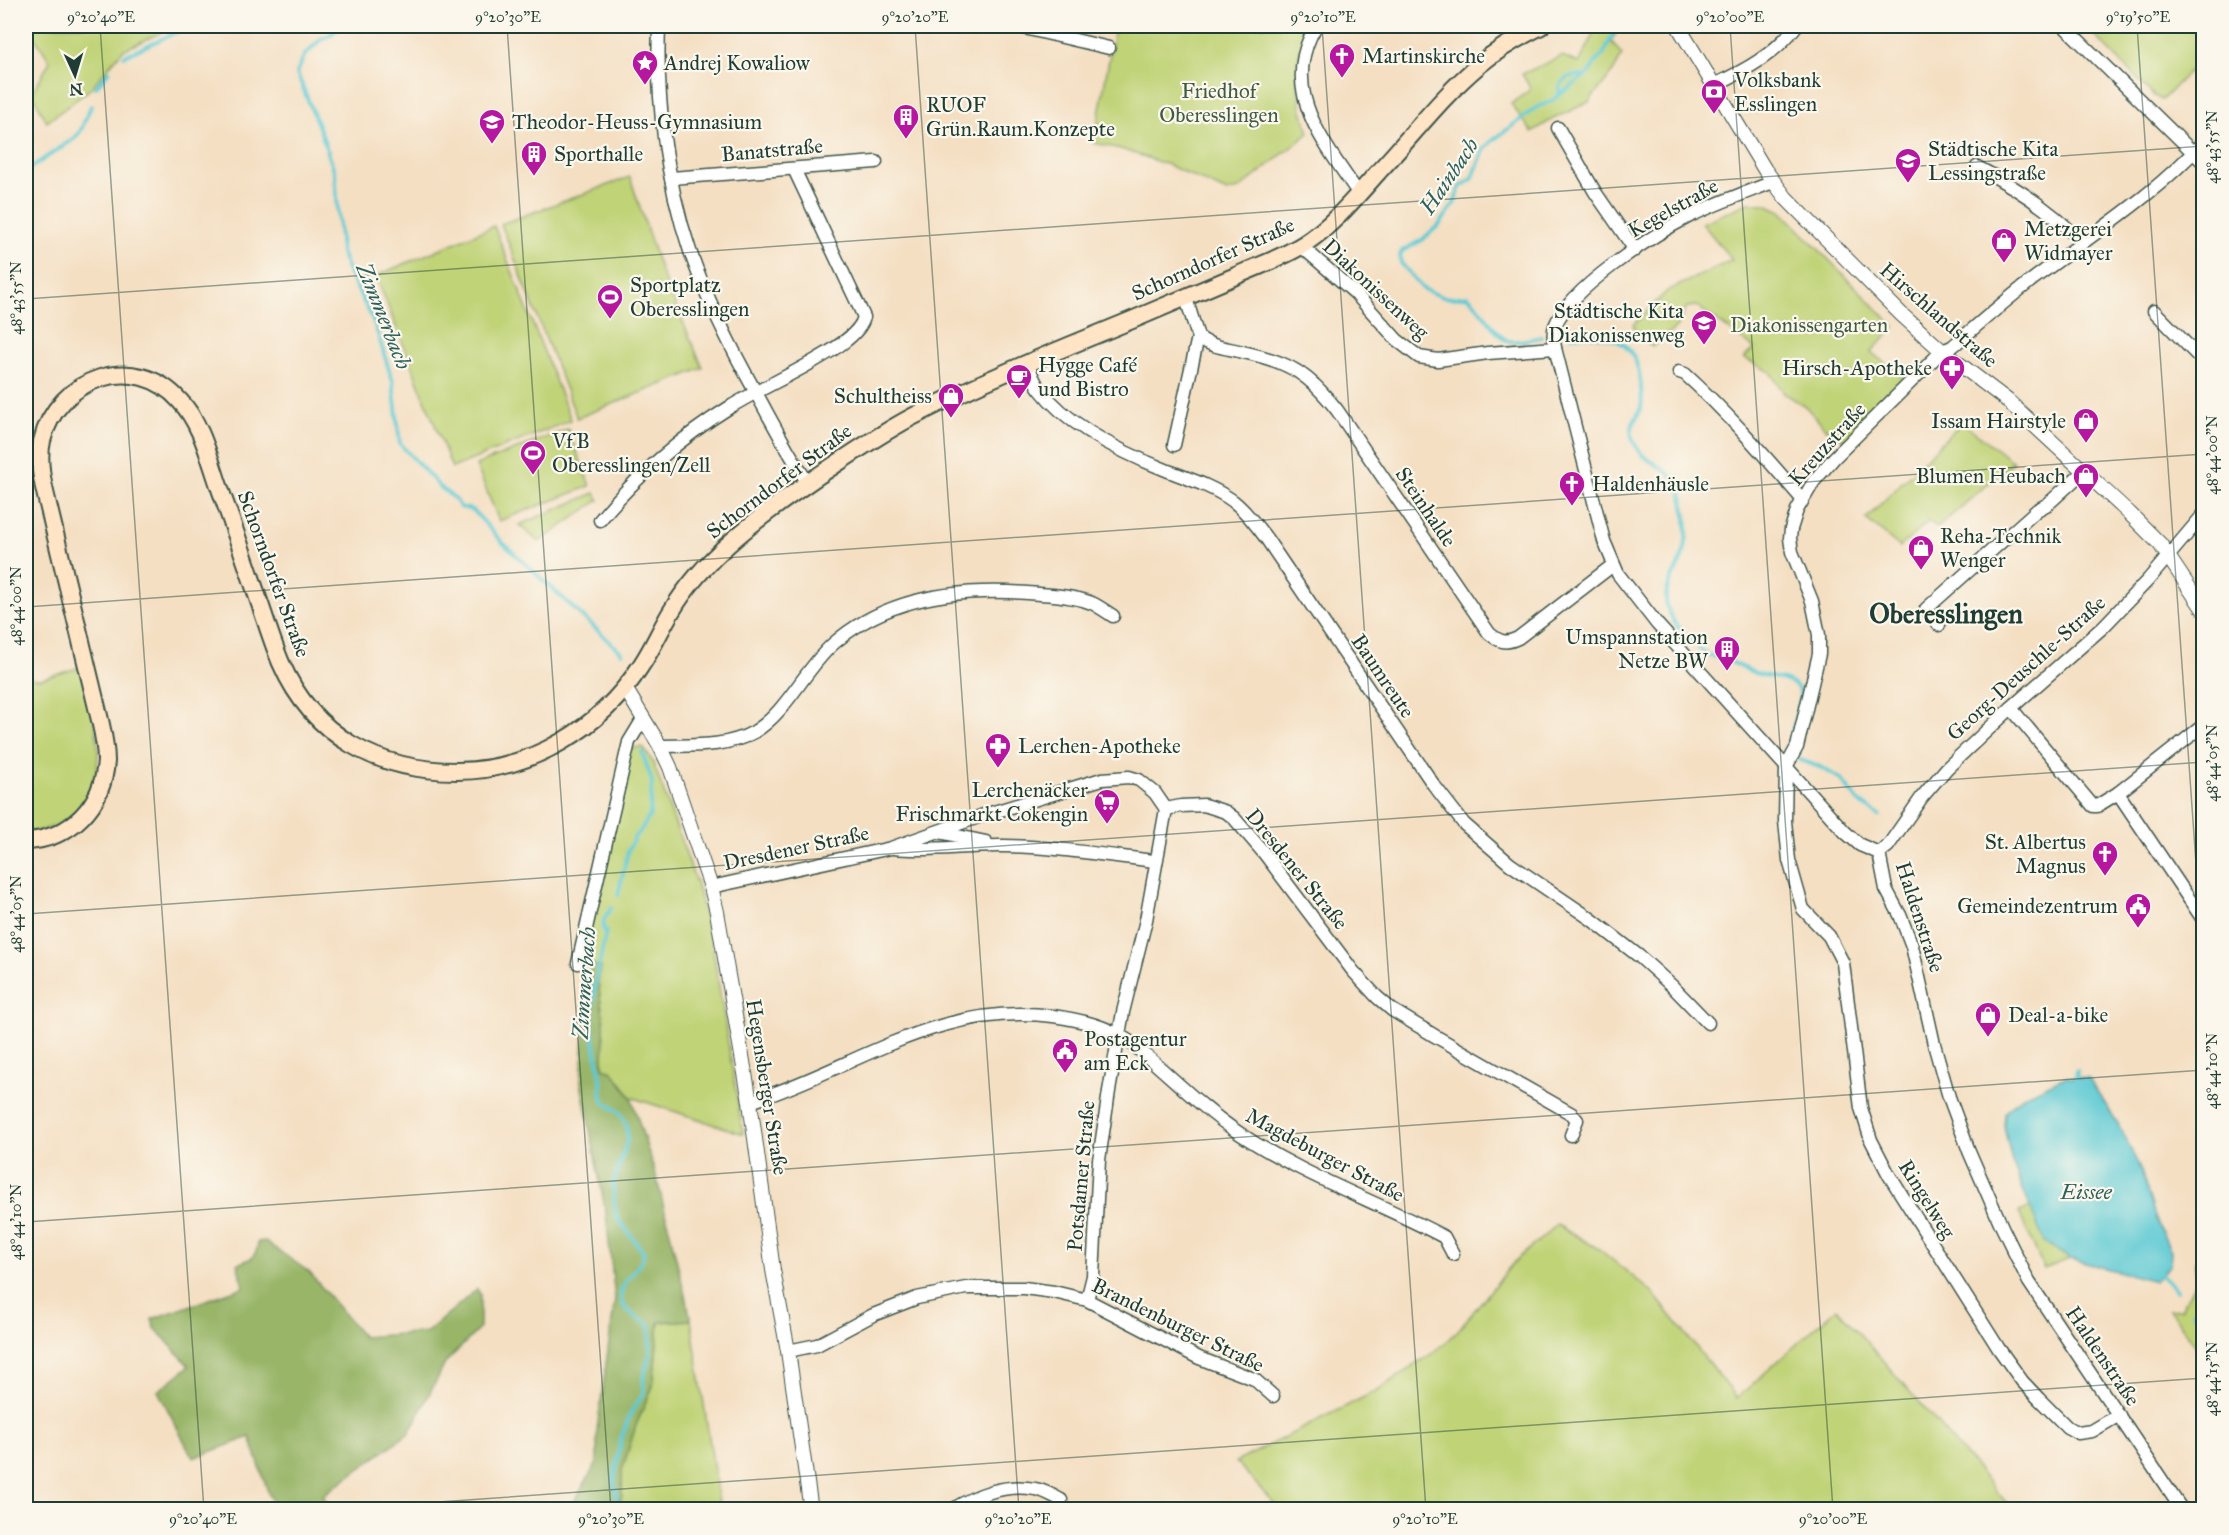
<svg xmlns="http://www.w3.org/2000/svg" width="2229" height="1535" viewBox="0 0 2229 1535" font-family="'IM FELL Great Primer',serif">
<rect width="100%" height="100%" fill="#fbf7ec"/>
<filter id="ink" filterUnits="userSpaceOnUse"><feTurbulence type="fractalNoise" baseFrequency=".0167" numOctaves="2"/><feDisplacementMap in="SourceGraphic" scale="12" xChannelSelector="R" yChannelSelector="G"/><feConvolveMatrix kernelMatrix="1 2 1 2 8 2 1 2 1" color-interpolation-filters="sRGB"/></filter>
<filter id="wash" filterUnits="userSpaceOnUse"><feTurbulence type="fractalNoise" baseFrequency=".008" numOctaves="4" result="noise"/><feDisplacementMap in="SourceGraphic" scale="24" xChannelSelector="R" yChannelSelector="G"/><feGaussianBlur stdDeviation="1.35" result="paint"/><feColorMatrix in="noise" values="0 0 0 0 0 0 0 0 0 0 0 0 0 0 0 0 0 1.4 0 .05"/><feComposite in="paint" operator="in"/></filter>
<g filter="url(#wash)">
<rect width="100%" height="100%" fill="#f4dfc3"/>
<g fill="#c0d377" stroke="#708856" stroke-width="1.5">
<polygon points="27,26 175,26 123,50 89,90 47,122 32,93 50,61"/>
<path d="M1115,26H1308C1292,67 1295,92 1309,133L1239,189L1227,192L1168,165L1121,149L1094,143Z"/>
<polygon points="1589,26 1621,26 1611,41 1622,55 1614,70 1589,102 1553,119 1532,132 1511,104 1531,89 1522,74 1562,56 1579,63 1593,36"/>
<polygon points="2085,26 2203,26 2203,57 2162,100 2154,96"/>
<polygon points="630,177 661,272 703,368 577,418 501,224"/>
<polygon points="1748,203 1766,204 1781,211 1895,327 1871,352 1906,380 1846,441 1824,427 1805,406 1784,393 1770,372 1744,358 1754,348 1697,306 1687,307 1678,326 1652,347 1637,333 1633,325 1667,291 1732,260 1702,223"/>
<polygon points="494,226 571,420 452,468 376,276"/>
<polygon points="1962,422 2013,462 1937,528 1929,521 1900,547 1866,519"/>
<polygon points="568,429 590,486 499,521 476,465"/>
<polygon points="595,493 599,500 539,542 519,525"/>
<path d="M81,667C91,710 112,761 84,801C68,824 52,829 26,834V678L41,679Z"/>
<polygon points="643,747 653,762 696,882 712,944 743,1134 631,1097 612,1071 603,1068 604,1023 598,982 601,967 582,962 631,748"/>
<polygon points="2085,1189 2108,1244 2044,1269 2019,1212"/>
<polygon points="1557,1225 1599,1249 1652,1292 1737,1398 1837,1308 2012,1509 1279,1509 1236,1462 1376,1391 1434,1352 1455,1334 1514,1262"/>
<polygon points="2203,1252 2203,1355 2169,1310 2181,1309 2196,1282 2196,1261"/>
<polygon points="691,1320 720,1509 618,1510 622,1495 622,1470 636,1425 653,1386 659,1322"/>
</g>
<g fill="#98b568" stroke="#5c794e" stroke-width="1.5">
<polygon points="591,965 601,967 598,982 604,1023 603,1068 612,1071 631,1097 657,1179 691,1320 659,1322 653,1386 636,1425 622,1470 622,1495 618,1509 570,1509 597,1462 597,1430 615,1299 606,1214 581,1083 587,986"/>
<path d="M265,1241L309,1272L363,1337L427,1332L477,1289L480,1294V1328L446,1362L409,1433L323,1495L330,1509H277L269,1495L250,1437L193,1458L158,1391L189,1366L154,1327L152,1319L244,1287L237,1264C250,1260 257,1257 258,1242Z"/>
</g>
<polygon fill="#5cc9d3" stroke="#3e8384" stroke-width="1.5" points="2065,1077 2089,1079 2121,1128 2141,1171 2156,1219 2171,1252 2170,1265 2155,1281 2070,1259 2044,1242 2012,1162 2004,1126 2005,1113 2021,1097"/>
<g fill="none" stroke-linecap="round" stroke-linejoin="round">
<g stroke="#5cc9d3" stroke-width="4">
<polyline points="340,26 330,35 321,39 304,56 297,73 322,135 335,173 341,252 349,272 374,322 393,382 400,444 439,486 456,500 460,507 473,510 502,542 622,653"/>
<polyline points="124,56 190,26"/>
<polyline points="96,87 109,71"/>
<path d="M1559,94C1559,80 1569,74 1583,76"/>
<polyline points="26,171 75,138 81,130 91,106"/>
<path d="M1570,336C1607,333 1635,337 1640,379C1641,389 1643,397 1641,407C1638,417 1629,426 1632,437C1640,465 1674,467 1680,489C1685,506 1689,530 1685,548C1679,576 1654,588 1673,620C1681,634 1696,645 1708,656C1725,656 1740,668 1756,673C1768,677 1783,678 1793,684C1797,686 1799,691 1801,695L1789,746"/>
<path d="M1542,337C1533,338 1518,343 1509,341C1496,338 1481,305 1467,296L1453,298L1443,297L1423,289L1401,263L1400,256L1402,251L1422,240L1440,224L1454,204L1460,187L1472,179L1485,148L1492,141L1537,107L1550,102L1589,73L1597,60L1603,55L1617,26"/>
<polyline points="1800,760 1820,767 1841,779 1859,802 1880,816"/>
<polyline points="618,895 628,851 635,836 639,833 650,815 652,781 642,752"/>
<polyline points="2076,1082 2077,1070"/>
<polyline points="2158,1272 2176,1290"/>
<polyline points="2193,1311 2204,1326"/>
<path d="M607,1510L615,1504L617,1500L614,1481L621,1439L630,1414L644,1393L643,1380L650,1353V1325C631,1315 610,1304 627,1280C634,1270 642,1265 644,1253L617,1218L615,1209L613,1184L627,1142V1126L620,1113L603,1101C600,1093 602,1086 601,1078C598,1060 593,1042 592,1023C592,991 600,962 606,931L603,929L604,919L611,908"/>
</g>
</g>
</g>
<g filter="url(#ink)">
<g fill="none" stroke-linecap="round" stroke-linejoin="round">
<g stroke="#3f5549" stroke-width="15">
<g id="minor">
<path d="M659,26C656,101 666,180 690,251C708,303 733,352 760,400C775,428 790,456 808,483"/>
<polyline points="1016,26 1109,48"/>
<path d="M1316,26C1278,89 1324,143 1359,194"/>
<polyline points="2064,26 2204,163"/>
<path d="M1714,85C1746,70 1774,55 1796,26"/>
<polyline points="1558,128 1595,192 1635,250"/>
<path d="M1977,167C2016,187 2053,211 2082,243"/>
<polyline points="671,178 876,162"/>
<path d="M1773,182C1745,193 1716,203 1688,217C1653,235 1569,289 1555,326C1552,333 1554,341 1555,348L1604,541L1618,574L1657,624L1845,832L1860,845L1879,853L1886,889L1900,915L1912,946L1934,1044L1949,1097L1969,1151L2002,1227L2029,1282L2182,1510"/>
<polyline points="1301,246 1355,293 1397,340 1419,357 1438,360 1488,353 1555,348"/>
<polyline points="2154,311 2204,362"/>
<path d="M1198,337C1211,347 1227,348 1243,352C1289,362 1308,373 1337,410L1489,633C1499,642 1506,644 1518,638L1613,565"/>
<path d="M1028,365C1031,373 1034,382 1040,389C1069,427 1123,453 1166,470C1189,479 1212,486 1233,501C1246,511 1256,525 1266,538L1433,784L1464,824L1510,864L1591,919L1640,957L1672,986L1708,1023"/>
<path d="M1679,372L1685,374C1727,412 1764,455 1802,499"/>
<polyline points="1174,445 1198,337 1186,298"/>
<path d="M600,520C635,477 683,436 730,407C758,390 787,377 814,361C830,352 860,335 864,317L794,169"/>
<polyline points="1939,625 1926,609 2037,510 2048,504 2084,471"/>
<polyline points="2011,708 2093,806 2097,806 2118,793 2204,921"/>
<path d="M660,746C691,745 726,748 754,732C787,712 804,670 833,644C889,594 969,587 1040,594C1057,595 1078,597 1094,604C1101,608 1107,612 1113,616"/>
<polyline points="2118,793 2204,725"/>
<polyline points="1166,809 1181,806 1204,805 1226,812 1234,818 1264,853 1353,971 1377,997 1392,1010 1435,1036 1572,1114 1577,1120 1571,1135"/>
<polyline points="939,832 986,842"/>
<path d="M894,848C931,852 967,845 1004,846C1055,847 1105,855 1155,861"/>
<polyline points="1879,853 1888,846 1922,797 1947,768 2011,708 2103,627 2148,580 2204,514"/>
<polyline points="711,887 891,848 981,816 1102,779 1129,777 1139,780 1155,793 1166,809"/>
<polyline points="578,963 629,742 643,719"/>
<path d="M750,1102C854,1069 937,1001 1053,1016C1081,1020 1107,1026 1130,1042C1167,1072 1200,1107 1239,1133C1303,1176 1376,1201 1444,1237L1453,1254"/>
<polyline points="1087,1300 1093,1276 1099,1160 1109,1091 1123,1012 1146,920 1166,809"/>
<polyline points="788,1351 817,1345 873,1315 917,1298 966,1288 1024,1288 1054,1292 1087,1300 1199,1358 1254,1379 1273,1396"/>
<path d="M2119,1415L2092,1431L2078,1433L2067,1427L2039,1399L2022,1381L1999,1349L1889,1175L1871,1140L1861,1108L1843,963L1829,936L1803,909L1789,860L1785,821L1786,767L1797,747L1819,654V635L1812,601L1792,552L1790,538L1791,529L1797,510L1814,481L1834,458L1942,351L1952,347C1982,321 2012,294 2044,271C2099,230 2158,192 2204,141"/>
<path d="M952,1510C975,1495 1006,1483 1035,1489C1044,1490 1053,1496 1061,1500"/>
</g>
</g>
<g stroke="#3f5549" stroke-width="16">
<g id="tertiary">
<polyline points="1678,26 1765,170 1786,198 1902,315 1942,351 2008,401 2129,513 2160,544 2204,610"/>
<polyline points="625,688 660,746 670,767 711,887 717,912 750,1102 773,1270 788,1351 811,1510"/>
</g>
</g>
<g stroke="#3f5549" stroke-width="20">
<path id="secondary" d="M26,841C70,839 103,806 106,761C106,747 103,733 100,720L45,492C41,475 38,458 42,441C57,378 135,350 180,401C201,423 209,457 219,486C233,525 247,565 260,604C267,624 273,644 281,663C313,737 379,771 457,771C530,771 601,728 640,667C652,650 660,630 671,612C687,585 708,562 732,541C758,518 786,498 815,478C847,457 878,435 912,417C983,380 1059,350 1132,320C1168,305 1203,290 1238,275C1260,265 1284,257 1304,244C1333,225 1356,197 1379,171C1412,136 1442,96 1479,65C1498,49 1519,37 1541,26"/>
</g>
<use href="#minor" stroke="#fff" stroke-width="12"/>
<use href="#tertiary" stroke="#fff" stroke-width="14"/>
<use href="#secondary" stroke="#ffe4c6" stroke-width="16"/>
</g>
</g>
<path fill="none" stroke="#1f3d34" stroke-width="1.5" stroke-opacity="0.45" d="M100,26L204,1510M507,26L611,1510M915,26L1019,1510M1322,26L1426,1510M1730,26L1833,1510M2137,26L2204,977M26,299L2204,146M26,607L2204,454M26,914L2204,762M26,1222L2204,1070M324,1510L2204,1378"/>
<defs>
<g id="church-pin" transform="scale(1.35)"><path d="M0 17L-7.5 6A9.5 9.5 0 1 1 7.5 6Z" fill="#b5179e" stroke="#fbf7ec"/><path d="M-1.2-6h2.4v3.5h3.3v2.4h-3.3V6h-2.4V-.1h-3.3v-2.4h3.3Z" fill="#fff"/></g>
<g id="sight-pin" transform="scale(1.35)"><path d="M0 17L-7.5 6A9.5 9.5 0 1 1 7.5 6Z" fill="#b5179e" stroke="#fbf7ec"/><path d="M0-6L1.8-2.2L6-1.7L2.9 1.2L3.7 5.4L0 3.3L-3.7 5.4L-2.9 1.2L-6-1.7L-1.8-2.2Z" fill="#fff"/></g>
<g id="bank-pin" transform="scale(1.35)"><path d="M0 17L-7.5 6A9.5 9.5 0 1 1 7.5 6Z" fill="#b5179e" stroke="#fbf7ec"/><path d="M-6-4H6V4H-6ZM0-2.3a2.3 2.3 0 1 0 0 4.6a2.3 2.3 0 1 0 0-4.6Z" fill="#fff"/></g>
<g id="building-pin" transform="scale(1.35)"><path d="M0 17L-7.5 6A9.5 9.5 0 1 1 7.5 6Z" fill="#b5179e" stroke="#fbf7ec"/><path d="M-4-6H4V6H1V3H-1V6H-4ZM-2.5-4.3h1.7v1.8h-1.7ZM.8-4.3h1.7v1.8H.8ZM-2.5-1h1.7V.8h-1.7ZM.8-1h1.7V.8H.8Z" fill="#fff"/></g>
<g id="school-pin" transform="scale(1.35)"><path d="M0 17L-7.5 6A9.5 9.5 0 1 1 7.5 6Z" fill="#b5179e" stroke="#fbf7ec"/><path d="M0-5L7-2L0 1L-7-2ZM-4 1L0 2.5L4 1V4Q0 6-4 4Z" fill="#fff"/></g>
<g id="shop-pin" transform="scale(1.35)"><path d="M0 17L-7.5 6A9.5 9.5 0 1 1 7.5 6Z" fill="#b5179e" stroke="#fbf7ec"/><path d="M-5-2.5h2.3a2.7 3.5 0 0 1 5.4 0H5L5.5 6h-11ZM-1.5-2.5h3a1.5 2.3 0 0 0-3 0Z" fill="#fff"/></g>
<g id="stadium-pin" transform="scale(1.35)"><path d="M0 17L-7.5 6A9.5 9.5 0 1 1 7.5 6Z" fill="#b5179e" stroke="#fbf7ec"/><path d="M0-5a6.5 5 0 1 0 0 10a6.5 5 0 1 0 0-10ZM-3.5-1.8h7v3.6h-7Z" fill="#fff"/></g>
<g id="pharmacy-pin" transform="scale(1.35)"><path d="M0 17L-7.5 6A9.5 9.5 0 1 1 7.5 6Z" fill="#b5179e" stroke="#fbf7ec"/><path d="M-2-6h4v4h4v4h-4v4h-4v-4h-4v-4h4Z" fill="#fff"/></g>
<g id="cafe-pin" transform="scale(1.35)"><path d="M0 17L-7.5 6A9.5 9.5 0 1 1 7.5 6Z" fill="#b5179e" stroke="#fbf7ec"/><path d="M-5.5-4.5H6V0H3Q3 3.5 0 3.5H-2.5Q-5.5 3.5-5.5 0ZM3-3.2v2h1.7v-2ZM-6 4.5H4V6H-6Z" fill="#fff"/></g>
<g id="supermarket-pin" transform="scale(1.35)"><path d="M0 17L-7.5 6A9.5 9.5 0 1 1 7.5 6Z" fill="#b5179e" stroke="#fbf7ec"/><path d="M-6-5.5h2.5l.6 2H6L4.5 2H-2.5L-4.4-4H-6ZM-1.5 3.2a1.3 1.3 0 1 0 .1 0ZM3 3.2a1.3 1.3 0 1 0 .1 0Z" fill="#fff"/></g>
<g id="civic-pin" transform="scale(1.35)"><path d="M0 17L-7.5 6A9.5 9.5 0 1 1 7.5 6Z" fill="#b5179e" stroke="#fbf7ec"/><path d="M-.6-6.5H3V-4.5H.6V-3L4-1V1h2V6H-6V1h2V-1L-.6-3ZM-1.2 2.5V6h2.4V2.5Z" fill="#fff"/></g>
</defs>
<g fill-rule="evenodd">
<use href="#church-pin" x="1342" y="56"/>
<use href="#sight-pin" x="645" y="63"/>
<use href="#bank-pin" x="1714" y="92"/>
<use href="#building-pin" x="906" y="117"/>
<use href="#school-pin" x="492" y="122"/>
<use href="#building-pin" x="534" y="154"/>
<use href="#school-pin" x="1908" y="161"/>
<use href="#shop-pin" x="2004" y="241"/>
<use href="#stadium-pin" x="610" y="297"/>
<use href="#school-pin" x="1704" y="323"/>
<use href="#pharmacy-pin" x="1952" y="368"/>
<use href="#cafe-pin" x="1019" y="377"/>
<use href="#shop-pin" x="951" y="396"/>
<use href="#shop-pin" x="2086" y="421"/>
<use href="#stadium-pin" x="533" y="453"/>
<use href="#shop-pin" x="2086" y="476"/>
<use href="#church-pin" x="1572" y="484"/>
<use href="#shop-pin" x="1921" y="548"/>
<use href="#building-pin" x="1727" y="649"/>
<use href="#pharmacy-pin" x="998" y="746"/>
<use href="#supermarket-pin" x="1107" y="802"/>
<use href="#church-pin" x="2105" y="854"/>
<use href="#civic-pin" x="2138" y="906"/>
<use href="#shop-pin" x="1988" y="1015"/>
<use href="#civic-pin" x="1065" y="1051"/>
</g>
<g text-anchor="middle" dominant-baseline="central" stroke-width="4.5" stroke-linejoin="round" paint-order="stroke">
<g font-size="21" fill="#1f3d34" stroke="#fbf7ec" text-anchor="start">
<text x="1362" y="56">Martinskirche</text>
<text x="664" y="63">Andrej Kowaliow</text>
<text x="1734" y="80">Volksbank<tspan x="1734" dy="24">Esslingen</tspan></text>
<text x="926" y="105">RUOF<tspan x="926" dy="24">Grün.Raum.Konzepte</tspan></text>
<text x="512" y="122">Theodor-Heuss-Gymnasium</text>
<text x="1928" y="149">Städtische Kita<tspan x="1928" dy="24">Lessingstraße</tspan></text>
<text x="554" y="154">Sporthalle</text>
<text x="2024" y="229">Metzgerei<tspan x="2024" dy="24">Widmayer</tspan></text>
<text x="630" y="285">Sportplatz<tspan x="630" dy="24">Oberesslingen</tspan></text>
<text x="1684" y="311" text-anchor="end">Städtische Kita<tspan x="1684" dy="24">Diakonissenweg</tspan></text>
<text x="1038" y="365">Hygge Café<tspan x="1038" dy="24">und Bistro</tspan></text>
<text x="1932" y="368" text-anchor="end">Hirsch-Apotheke</text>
<text x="932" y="396" text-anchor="end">Schultheiss</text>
<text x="2066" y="421" text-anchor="end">Issam Hairstyle</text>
<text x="552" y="441">VfB<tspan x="552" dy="24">Oberesslingen/Zell</tspan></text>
<text x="2066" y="476" text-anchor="end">Blumen Heubach</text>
<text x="1592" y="484">Haldenhäusle</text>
<text x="1940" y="536">Reha-Technik<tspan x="1940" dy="24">Wenger</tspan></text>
<text x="1708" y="637" text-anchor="end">Umspannstation<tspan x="1708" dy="24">Netze BW</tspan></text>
<text x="1018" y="746">Lerchen-Apotheke</text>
<text x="1088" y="790" text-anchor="end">Lerchenäcker<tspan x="1088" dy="24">Frischmarkt Cokengin</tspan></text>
<text x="2086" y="842" text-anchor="end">St. Albertus<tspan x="2086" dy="24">Magnus</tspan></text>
<text x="2118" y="906" text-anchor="end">Gemeindezentrum</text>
<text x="2008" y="1015">Deal-a-bike</text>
<text x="1084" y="1039">Postagentur<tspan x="1084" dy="24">am Eck</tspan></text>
</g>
<g font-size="21" fill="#3f5b41" stroke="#fbf7ec">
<text x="1219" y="91">Friedhof<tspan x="1219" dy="24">Oberesslingen</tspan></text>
<text x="1809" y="325">Diakonissengarten</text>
</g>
<g font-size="21" fill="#1f3d34" stroke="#fbf7ec">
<text transform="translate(772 150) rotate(-5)">Banatstraße</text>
<text transform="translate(1673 208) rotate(-29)">Kegelstraße</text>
<text transform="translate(1213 259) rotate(-24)">Schorndorfer Straße</text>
<text transform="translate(1376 289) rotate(43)">Diakonissenweg</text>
<text transform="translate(1939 315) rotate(41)">Hirschlandstraße</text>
<text transform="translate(1827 444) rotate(-48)">Kreuzstraße</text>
<text transform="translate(779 481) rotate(-37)">Schorndorfer Straße</text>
<text transform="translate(1426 507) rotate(56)">Steinhalde</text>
<text transform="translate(274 574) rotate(70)">Schorndorfer Straße</text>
<text transform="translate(2026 668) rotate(-42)">Georg-Deuschle-Straße</text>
<text transform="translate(1383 676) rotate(56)">Baumreute</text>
<text transform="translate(796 848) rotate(-12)">Dresdener Straße</text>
<text transform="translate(1297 869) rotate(51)">Dresdener Straße</text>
<text transform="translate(1920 917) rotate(72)">Haldenstraße</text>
<text transform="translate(767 1087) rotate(81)">Hegensberger Straße</text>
<text transform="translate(1325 1155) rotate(28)">Magdeburger Straße</text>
<text transform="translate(1081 1176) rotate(-85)">Potsdamer Straße</text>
<text transform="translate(1927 1199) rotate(58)">Ringelweg</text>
<text transform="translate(1178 1325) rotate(26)">Brandenburger Straße</text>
<text transform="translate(2103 1356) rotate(56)">Haldenstraße</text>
</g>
<g font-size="22" font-style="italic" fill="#2e605c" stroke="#fbf7ec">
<text transform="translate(1449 176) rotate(-56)">Hainbach</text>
<text transform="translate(384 316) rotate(68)">Zimmerbach</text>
<text transform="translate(584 983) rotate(-86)">Zimmerbach</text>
<text x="2086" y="1191">Eissee</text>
</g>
<g font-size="27" font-weight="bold" fill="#1f3d34" stroke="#fbf7ec">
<text x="1946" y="613">Oberesslingen</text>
</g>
</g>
<rect width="2229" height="1535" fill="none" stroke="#fbf7ec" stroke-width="66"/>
<g transform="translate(75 75) rotate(176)" stroke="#fbf7ec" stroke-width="4.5" paint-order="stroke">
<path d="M0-4.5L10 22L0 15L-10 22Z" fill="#1f3d34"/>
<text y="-9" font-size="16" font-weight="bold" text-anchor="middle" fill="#1f3d34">N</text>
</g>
<rect x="33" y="33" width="2163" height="1469" fill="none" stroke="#1f3d34" stroke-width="2"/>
<g font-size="15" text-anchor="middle" fill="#1f3d34">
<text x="101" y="22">9°20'40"E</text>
<text x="508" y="22">9°20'30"E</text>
<text x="915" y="22">9°20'20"E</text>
<text x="1323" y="22">9°20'10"E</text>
<text x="1730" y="22">9°20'00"E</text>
<text x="2138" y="22">9°19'50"E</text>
<text transform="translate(2212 147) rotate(-90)" y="5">48°43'55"N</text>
<text transform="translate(16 298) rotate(-90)" y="5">48°43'55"N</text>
<text transform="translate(2212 455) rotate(-90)" y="5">48°44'00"N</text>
<text transform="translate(16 606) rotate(-90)" y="5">48°44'00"N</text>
<text transform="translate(2212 763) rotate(-90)" y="5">48°44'05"N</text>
<text transform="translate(16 914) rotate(-90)" y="5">48°44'05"N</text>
<text transform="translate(2212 1071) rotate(-90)" y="5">48°44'10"N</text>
<text transform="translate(16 1222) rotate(-90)" y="5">48°44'10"N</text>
<text transform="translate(2212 1379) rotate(-90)" y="5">48°44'15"N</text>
<text x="203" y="1524">9°20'40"E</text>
<text x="611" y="1524">9°20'30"E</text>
<text x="1018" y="1524">9°20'20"E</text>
<text x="1425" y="1524">9°20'10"E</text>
<text x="1833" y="1524">9°20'00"E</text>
</g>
</svg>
